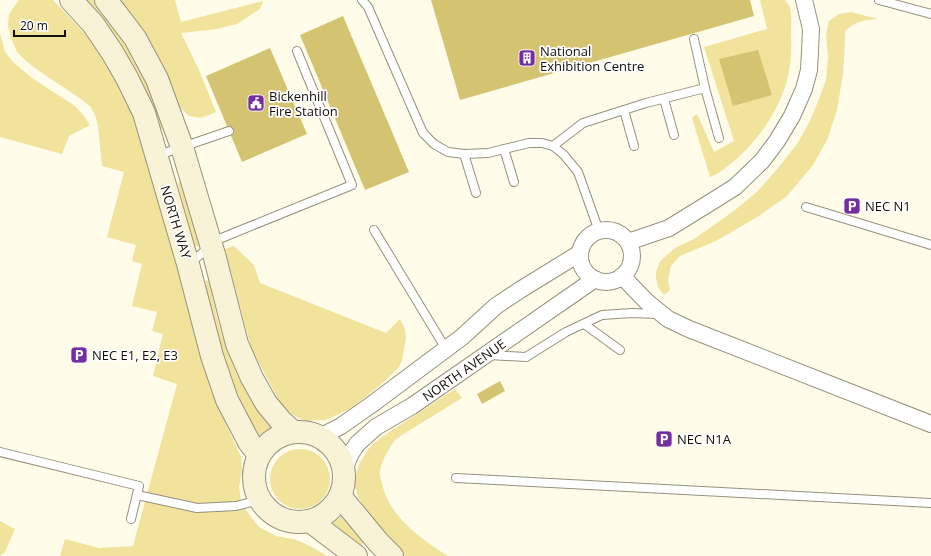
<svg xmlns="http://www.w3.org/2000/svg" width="931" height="556" viewBox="0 0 931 556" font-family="'Open Sans',sans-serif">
<rect width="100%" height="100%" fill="#fffcea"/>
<g fill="#f1e39c">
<path d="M19,0H53C65,13 78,25 89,39C106,62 121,88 132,114L169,233L214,398L241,457L242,470L239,487L241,500L248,513L259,527L276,536L297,540L312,547L327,556H60L65,539L99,548L133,546L177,384L153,376L163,334L152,331L157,312L132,306L142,264L132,261L136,245L107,237L124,172L102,166L98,126L95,115L90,106L78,97L39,71L26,61L17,52L11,38L8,25L9,14Z"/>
<polygon points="82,0 95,0 112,21 143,71 167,127 159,130"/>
<polygon points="118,0 175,0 181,22 263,1 260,9 237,24 217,29 181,33 199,70 216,112 201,118 189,116 174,102"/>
<path d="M760,0H785C787,3 789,5 790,8C792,16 791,25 791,33C792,50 791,67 786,84C776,116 754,146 728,166C722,170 717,175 710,177L692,118L697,114L714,152L734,141L704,47L767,29Z"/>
<path d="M851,12L878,19C864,20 856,21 845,31V42L843,74L837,110L827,140L813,165L787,196L759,216L716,241L680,256L671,266L668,280L670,290L664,295L658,287L656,278V272L660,261L675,248L694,239L735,210L758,191L778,168L797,144L810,121L819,99L826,80L828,57L826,34L829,21L839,14Z"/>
<polygon points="0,33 5,52 13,62 32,78 75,106 84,116 90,125 69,136 62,154 0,137"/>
<polygon points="179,181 183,181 199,241 199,247 194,245 178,185"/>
<polygon points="234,246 254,265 260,283 386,333 400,319 405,329 406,338 402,360 399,367 386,380 353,407 341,413 325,420 305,421 284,410 251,348 225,249"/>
<path d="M209,280C212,295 215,310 219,325C230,362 248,398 271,428L259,438L252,425L227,371L203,282Z"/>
<path d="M455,389L462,398L402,435C399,437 395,440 393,443C388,449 381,463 380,471C379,474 381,479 382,483C388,516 421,539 448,556H405L367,511L358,497L354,482L359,464L369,448L382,437Z"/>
<circle cx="300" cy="479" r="30"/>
<polygon points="342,516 364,542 361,545 332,524"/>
<polygon points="0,521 15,529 5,552 0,556"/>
</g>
<g fill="#d4c472">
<polygon points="431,0 750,0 754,16 460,100"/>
<polygon points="343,16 409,172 365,190 300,35"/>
<polygon points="270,48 307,134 242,162 206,76"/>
<polygon points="758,50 772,95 733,106 719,59"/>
<polygon points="500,381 505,391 482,404 477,394"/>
</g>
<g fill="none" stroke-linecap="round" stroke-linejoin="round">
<g stroke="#95917d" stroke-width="10">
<g id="lane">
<polyline points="362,0 368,7 423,133 434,144 448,152 464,154 488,153 529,143 542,143 553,146 564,155 578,172 599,231"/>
<polyline points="879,0 931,14"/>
<polyline points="694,39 705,88"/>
<polyline points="664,99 674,135"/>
<polyline points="624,110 634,146"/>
<polyline points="553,146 583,123 646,103 705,88 719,138"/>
<polyline points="504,149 514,182"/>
<polyline points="464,154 476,193"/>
<polyline points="156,156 229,131"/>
<polyline points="806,207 931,245"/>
<polyline points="374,230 446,349"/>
<polyline points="189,264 219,239 352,185 297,51"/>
<polyline points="584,324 620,350"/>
<polyline points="489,355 526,357 566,332 602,315 632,313 658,314"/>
<polyline points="0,452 139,486 131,519"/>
<polyline points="456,478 931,503"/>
<polyline points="137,495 197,508 236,506 259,500"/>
</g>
</g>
<g stroke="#95917d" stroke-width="18">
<g id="street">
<circle cx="606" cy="256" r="26"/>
<polyline points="628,242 669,228 703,207 735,187 762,161 777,141 792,116 804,89 809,70 810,51 811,29 804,0"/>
<polyline points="622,276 647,302 668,319 689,329 931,424"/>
<polyline points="320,437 341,426 371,405 462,337 496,306 520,290 580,253"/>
<polyline points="344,470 350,455 357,444 376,427 412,406 595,279"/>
</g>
</g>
<g stroke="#95917d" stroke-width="24">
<g id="secondary">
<polyline points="71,0 93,24 112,52 127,78 144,113 188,264 212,356 227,400 249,442 259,455"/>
<polyline points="106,0 135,38 157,79 182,147 215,258 237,344 252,378 266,403 280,420 293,432"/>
<circle cx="299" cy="477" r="45"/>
<polyline points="340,496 378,542 392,556"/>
<polyline points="310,521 356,556"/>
</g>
</g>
<use href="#lane" stroke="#fff" stroke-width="8"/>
<use href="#street" stroke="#fff" stroke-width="16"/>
<use href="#secondary" stroke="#f8f3d6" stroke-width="22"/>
</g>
<defs>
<g id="building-square" transform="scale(0.9)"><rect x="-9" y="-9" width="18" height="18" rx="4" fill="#742ea1" stroke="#fff"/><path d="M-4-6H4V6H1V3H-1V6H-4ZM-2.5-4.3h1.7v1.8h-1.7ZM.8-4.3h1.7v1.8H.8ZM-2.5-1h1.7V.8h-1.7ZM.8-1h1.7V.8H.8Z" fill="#fff"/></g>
<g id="civic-square" transform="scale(0.9)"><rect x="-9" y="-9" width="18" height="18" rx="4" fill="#742ea1" stroke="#fff"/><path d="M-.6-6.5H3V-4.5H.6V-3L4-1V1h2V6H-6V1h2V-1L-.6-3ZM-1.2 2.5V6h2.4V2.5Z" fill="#fff"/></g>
<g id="parking-square" transform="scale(0.9)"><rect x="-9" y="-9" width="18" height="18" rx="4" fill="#742ea1" stroke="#fff"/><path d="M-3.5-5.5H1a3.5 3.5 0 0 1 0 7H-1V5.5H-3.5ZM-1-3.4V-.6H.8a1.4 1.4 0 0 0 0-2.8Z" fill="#fff"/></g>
</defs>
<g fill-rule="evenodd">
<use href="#building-square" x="527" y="58"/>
<use href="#civic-square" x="256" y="103"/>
<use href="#parking-square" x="852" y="206"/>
<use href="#parking-square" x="79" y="355"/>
<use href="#parking-square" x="664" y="439"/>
</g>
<g text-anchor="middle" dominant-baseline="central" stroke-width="3.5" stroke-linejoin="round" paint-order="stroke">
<g font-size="13" fill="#110f08" stroke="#fff" text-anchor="start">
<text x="540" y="51">National<tspan x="540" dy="15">Exhibition Centre</tspan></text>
<text x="269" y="96">Bickenhill<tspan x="269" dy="15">Fire Station</tspan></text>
<text x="865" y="206">NEC N1</text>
<text x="92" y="355">NEC E1, E2, E3</text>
<text x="677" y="439">NEC N1A</text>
</g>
<g font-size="13" fill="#110f08" stroke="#fff">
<text transform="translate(176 222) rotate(73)">NORTH WAY</text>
<text transform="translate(464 370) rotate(-35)">NORTH AVENUE</text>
</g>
</g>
<path d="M14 30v6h51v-6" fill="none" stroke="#110f08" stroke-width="2"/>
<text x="20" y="30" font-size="12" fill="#110f08" stroke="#ffffff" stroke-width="3" paint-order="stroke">20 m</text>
</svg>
